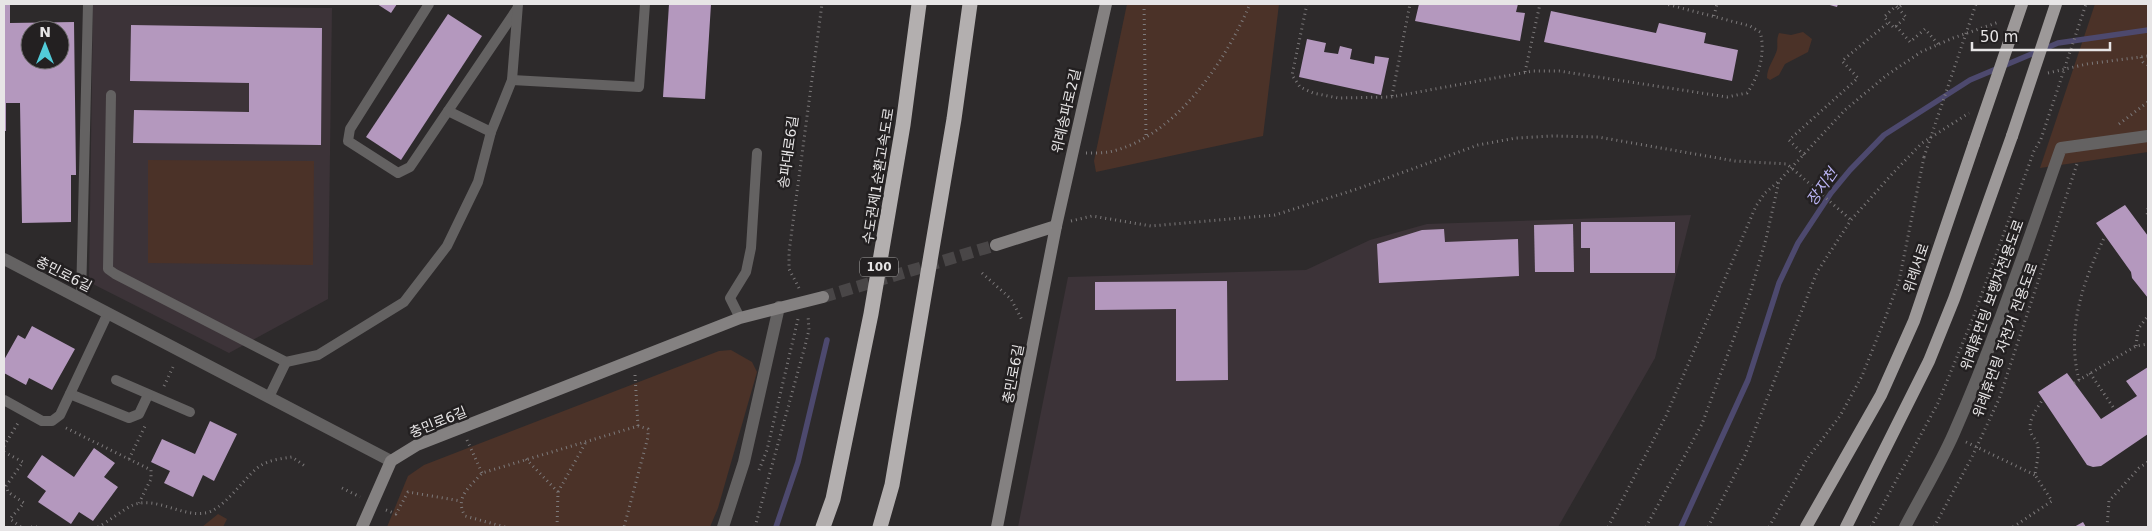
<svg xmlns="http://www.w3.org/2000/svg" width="2152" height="531" viewBox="0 0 2152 531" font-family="'DejaVu Sans','Noto Sans KR',sans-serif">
<rect width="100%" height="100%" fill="#2d2a2b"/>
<g fill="#3c3338">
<polygon points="93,5 332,8 328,299 229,353 89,282"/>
<polygon points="1691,215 1655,358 1558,527 1018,527 1068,277 1306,270 1370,240 1427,224"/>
</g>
<g fill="#4b3228">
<polygon points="1127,4 1279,4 1263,136 1096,172 1094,161"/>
<polygon points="2095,4 2148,4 2148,152 2040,168"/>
<path d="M1803,32L1812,39L1808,52L1785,64L1779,75L1770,80L1767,78C1767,67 1774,60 1777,50C1778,43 1776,40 1779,33L1791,35Z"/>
<polygon points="148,160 314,161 313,265 148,263"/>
<polygon points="731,350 752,362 757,372 718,508 710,527 387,527 408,476 424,465 719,351"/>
<polygon points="218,514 227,519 223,527 202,527"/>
</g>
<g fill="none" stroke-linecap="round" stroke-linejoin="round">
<g stroke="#4d496e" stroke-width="5.5">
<polyline points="776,527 798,462 827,340"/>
<polyline points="1681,527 1748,380 1779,283 1798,243 1831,193 1850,170 1884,135 1970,80 2058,43 2148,30"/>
</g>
</g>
<g fill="#b498be" fill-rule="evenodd">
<path d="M4,4H10V23L74,22L76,175H71V222L22,223L20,103H6V131H4ZM30,30H60V60H30Z"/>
<polygon points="377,4 397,4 391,13"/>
<polygon points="669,4 711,4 705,99 663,97"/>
<polygon points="1419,4 1518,4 1516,12 1525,13 1520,41 1415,21"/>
<polygon points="1826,4 1838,4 1837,7"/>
<polygon points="1551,11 1656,33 1659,23 1706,33 1704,43 1738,50 1732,81 1544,42"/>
<polygon points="448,14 482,36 401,160 366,137"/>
<polygon points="131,25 322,28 321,145 133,143 134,110 249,112 249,83 130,81"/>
<polygon points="1307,39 1326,43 1324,52 1338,54 1340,46 1352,49 1350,59 1374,64 1375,56 1389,58 1381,95 1299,77"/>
<polygon points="2125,205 2148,236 2148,298 2132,278 2131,272 2096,223"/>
<polygon points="1581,222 1675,222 1675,273 1590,273 1590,248 1581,248"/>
<polygon points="1573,224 1574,272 1535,272 1534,225"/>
<polygon points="1444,229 1445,242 1518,239 1519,276 1379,283 1377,244 1422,230"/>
<polygon points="1227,281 1228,380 1176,381 1176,309 1095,310 1095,282"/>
<polygon points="32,326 75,349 52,390 29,378 26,385 4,373 4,360 18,335 25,339"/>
<polygon points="2148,367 2148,434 2101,466 2093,467 2087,465 2038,392 2067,373 2101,419 2137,396 2126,381"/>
<polygon points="210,421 237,434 214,481 203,475 193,497 164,483 170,471 151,462 162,439 195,454"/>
<polygon points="94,448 115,463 104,477 118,487 93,521 79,512 71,524 38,502 46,491 27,477 42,455 74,477"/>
<polygon points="2083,522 2086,527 2074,527"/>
</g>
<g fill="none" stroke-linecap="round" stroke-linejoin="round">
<polyline stroke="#494647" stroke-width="12" stroke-dasharray="12 6" stroke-linecap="butt" points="823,297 996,245"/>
<g stroke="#7d7a7b" stroke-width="3" stroke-dasharray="1 4" stroke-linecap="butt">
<polyline points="1144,4 1146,136"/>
<path d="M1307,4L1292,75L1300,87L1313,93L1338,98L1391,97L1533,71H1559L1727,97L1747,93C1759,77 1766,51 1760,32L1750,26L1666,4"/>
<polyline points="1898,8 1906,17 1894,28 1884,17 1896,6 1898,8 1903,4"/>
<polyline points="1714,16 1717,4"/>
<polyline points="1896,26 1910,42 1925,29 1938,44"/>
<polyline points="2141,57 2143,62 2148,65"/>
<polyline points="1525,72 1540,4"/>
<polyline points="2048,73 2087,64 2148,56"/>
<polyline points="1392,96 1410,4"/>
<polyline points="2119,124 2148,102"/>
<path d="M1086,153C1094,153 1102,153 1109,152C1175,138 1225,62 1250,4"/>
<polyline points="1804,155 1789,140 1858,78 1842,61 1889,22"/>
<polyline points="2148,209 2146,211 2148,215"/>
<polyline points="1071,221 1092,216 1151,226 1275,215 1357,189 1478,145 1516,138 1553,136 1598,137 1735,161 1787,164 1851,220"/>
<polyline points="982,273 1011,299 1022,320"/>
<polyline points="799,288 789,269 789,252 822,4"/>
<polyline points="2136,346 2138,329 2148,316"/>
<polyline points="2090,373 2115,410"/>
<polyline points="635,375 638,426"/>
<path d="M2079,380C2066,329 2083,281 2105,236"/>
<polyline points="2074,383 2136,346 2148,344"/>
<polyline points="164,386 174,365"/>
<polyline points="66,428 151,470 151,479 139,503"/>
<polyline points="467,440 482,473"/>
<polyline points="1966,442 2035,475"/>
<polyline points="4,446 18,423"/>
<polyline points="4,452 23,462 6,486 8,492 24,503 10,519 21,527"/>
<polyline points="129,459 145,426"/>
<polyline points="526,459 558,492 557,527"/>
<polyline points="759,470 767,450 798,319"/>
<polyline points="342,488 360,497"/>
<polyline points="558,492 586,442"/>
<polyline points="386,510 396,514 408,492 461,501"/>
<polyline points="31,527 40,527"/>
<path d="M98,527C108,522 125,508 133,505C156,496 181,517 205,513C222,511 243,480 256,469C266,460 280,459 292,457L305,466"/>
<path d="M505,527L465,516C454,497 470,487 482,473L638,426L648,429V437L624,527"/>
<polyline points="755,527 805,346 809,330 808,315"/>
<polyline points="1608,527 1666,416 1756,206 1765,193 1779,181"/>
<polyline points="1646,527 1702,424 1749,297 1766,239 1779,181 1845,110 1887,75 1921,52 1953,38 1999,22"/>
<polyline points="1708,527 1745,455 1817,272 1851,220 1893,173 1922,143 1969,113"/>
<polyline points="1769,527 1807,459 1840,416 1862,376 1886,316 1899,281 1924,157"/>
<polyline points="1871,527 1938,403 1973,318 2034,151 2041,139"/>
<polyline points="1934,527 1972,457 1999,399 2078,161"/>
<path d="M2013,527L2052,501L2035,475C2036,466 2039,456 2038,447C2038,441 2033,438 2031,433C2027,420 2037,409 2043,399"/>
<polyline points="2107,527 2109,501 2139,468 2148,462"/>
</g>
<g stroke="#646262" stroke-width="10">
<polyline points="429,4 350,129 348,141 398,173 410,167 517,9"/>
<polyline points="512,80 639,87 645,4"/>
<polyline points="111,95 108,269 115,274 286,362 318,355 404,302 447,246 478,182 491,132 512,80 518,4"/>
<polyline points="448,111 491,132"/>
<polyline points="81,299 88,4"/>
<polyline points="740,318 730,298 746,272 751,248 757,153"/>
<polyline points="116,380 190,412"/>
<polyline points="70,394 129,418 139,414 148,395"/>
<polyline points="269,397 286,362"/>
<polyline points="4,400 42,421 52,421 60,415 108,313"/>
</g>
<g stroke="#646262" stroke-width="12">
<polyline points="4,259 391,461"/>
<polyline points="723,527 744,462 779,307"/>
<path d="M1905,527C1921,496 1940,465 1954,433C1995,340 2027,244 2061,148L2148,136"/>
</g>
<g stroke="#848181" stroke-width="12">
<polyline points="996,245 1056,226"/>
<polyline points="362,527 391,461 417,445 740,318 823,297"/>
<polyline points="997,527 1056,226 1106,4"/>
</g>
<g stroke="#9d9999" stroke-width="12">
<polyline points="1806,527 1881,395 1914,321 1974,144"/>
<polyline points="1846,527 1929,361 1954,299 2012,136"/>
</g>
<g stroke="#b3afaf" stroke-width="15">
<polyline points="823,527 833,499 871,314 903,125 919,4"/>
<polyline points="880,527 892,485 954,119 970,4"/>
</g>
<g stroke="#7d7a7b" stroke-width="3" stroke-dasharray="1 4" stroke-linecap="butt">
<polyline points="2041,139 2086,4"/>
<polyline points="1924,157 1976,4"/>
</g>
<g stroke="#9d9999" stroke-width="12">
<polyline points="2012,136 2056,4"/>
<polyline points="1974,144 2022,4"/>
</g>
</g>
<g text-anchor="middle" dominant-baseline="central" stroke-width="5" stroke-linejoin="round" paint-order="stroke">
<rect fill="#232021" stroke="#acaaab" stroke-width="1" x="860" y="257.5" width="38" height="19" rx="4"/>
<g font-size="12" font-weight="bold" fill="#e7e5e6">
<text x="879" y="267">100</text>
</g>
<g font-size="14" fill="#e7e5e6" stroke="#232021">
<text transform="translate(1066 111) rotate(-77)">위례송파로2길</text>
<text transform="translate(788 152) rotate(-82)">송파대로6길</text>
<text transform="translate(878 176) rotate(-81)">수도권제1순환고속도로</text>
<text transform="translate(1916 268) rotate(-71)">위례서로</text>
<text transform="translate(64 274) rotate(27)">충민로6길</text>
<text transform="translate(1992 295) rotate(-70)">위례휴먼링 보행자전용도로</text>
<text transform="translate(2005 340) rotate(-70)">위례휴먼링 자전거 전용도로</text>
<text transform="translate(1013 374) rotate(-79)">충민로6길</text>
<text transform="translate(438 422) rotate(-22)">충민로6길</text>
</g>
<g font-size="15" font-style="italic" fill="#bcb5f6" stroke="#232021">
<text transform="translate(1822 187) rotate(-55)">장지천</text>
</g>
</g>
<rect width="2152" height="531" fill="none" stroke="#e7e5e6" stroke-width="10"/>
<g transform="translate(45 45)"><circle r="24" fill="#232021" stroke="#716f70"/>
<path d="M0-4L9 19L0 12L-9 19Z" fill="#52cbd9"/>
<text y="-8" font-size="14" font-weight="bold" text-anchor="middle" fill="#e7e5e6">N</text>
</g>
<path d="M1972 42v8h138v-8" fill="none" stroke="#e7e5e6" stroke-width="2.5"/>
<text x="1980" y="42" font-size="15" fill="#e7e5e6" stroke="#232021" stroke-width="4" paint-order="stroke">50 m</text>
</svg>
